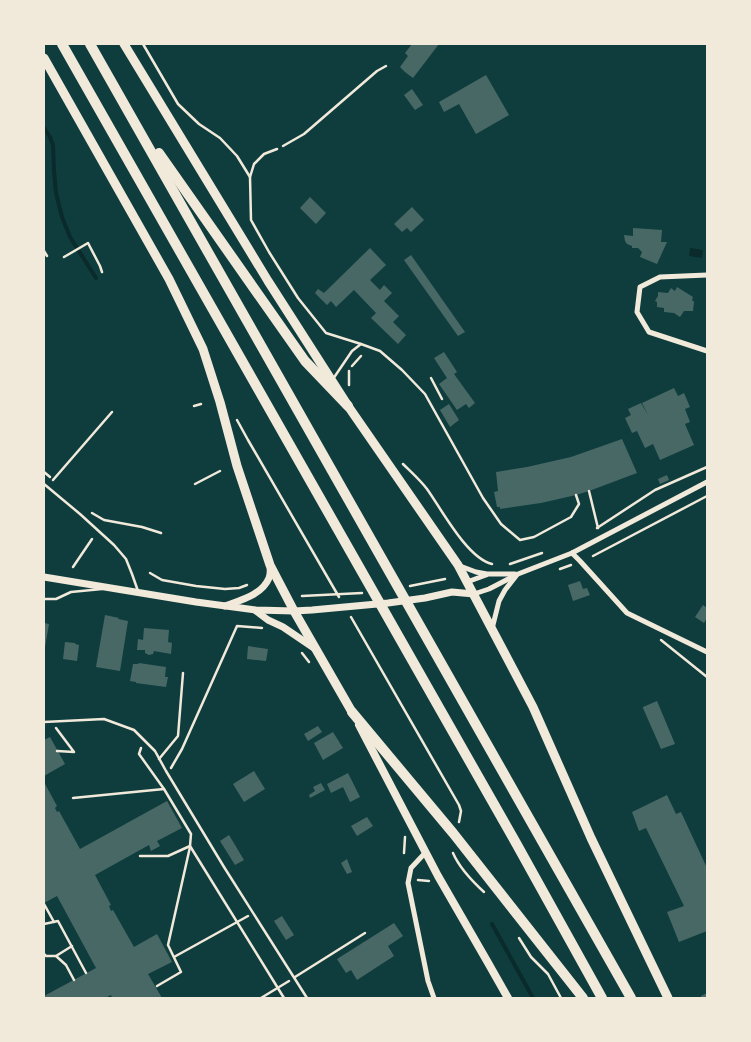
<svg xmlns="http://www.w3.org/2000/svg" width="751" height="1042" viewBox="0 0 751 1042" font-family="'Golos Text',sans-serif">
<rect width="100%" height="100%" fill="#0f3d3e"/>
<polygon fill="#0a2a2b" points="690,248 703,250 702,258 689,256"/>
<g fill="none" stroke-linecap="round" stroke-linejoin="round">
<g stroke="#0a2a2b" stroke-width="4">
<polyline points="44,128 50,137 53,145 54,171 56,193 62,217 70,237 96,278"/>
<polyline points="492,924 533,998"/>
</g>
</g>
<g fill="#486865">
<polygon points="412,44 439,44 413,78 405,72 400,67 408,56 405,53"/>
<polygon points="486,75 509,115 476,134 459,104 444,112 439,102"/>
<polygon points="412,89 423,105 415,110 404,95"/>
<polygon points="310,197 326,213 316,224 300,208"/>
<polygon points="412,207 424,220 411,232 407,228 402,232 394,224"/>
<polygon points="633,228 662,230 661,242 667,242 657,264 640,257 642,252 638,248 632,248 632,246 627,244 625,241 624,235 633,236"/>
<polygon points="370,248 386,265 370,280 380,290 384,285 392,293 384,301 399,316 393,322 406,335 398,344 371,318 376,313 354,290 336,307 331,301 327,305 315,293 318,289 324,293"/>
<polygon points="411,255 465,332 458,336 404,260"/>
<polygon points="677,287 693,297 692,300 694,302 693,311 684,311 680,317 674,313 664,312 664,308 657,307 657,302 655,301 658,296 658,292 668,293 671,288 675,291"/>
<polygon points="444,352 457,372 454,374 475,403 469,408 466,404 457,410 439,384 447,378 434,358"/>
<polygon points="674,388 678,396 684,393 690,407 685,409 690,422 685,424 694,445 660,460 653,444 645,448 637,431 632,433 625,418 631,415 628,409 641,403 648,415 642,403"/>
<polygon points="449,404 459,420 450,427 440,410"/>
<polygon points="622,439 637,473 589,491 576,495 541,503 500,509 500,507 497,507 494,492 498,491 496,472 527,467 571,457"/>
<polygon points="667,475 669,480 660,484 658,479"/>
<polygon points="580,581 583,589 587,588 590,595 573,601 568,585"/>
<polygon points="703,605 707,608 707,618 704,623 695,617"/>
<polygon points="105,615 119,618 118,619 128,621 120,671 96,667"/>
<polygon points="44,623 49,624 45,647 44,647"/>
<polygon points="144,628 169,630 168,642 172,643 171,654 154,651 153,654 149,655 145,653 145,650 137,650 138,639 143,640"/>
<polygon points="65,642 75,643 75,644 79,645 77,661 63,659"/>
<polygon points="248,646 268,649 266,661 247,659"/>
<polygon points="139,663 166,667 165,677 168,677 166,687 136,683 136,682 130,681 133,664 138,664"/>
<polygon points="657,701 675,744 661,749 643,708 643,707"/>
<polygon points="318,726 322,732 308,741 304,734"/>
<polygon points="333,732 343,748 323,760 314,743"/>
<polygon points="50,737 65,764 44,776 44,740"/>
<polygon points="254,771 265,789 244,802 233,784"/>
<polygon points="348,773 360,797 350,802 343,787 331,793 327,784"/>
<polygon points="44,782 57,806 55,808 57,812 59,811 80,849 167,801 182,828 157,841 160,846 151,851 149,845 95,875 111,905 109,906 111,911 113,910 134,947 157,934 172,962 148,974 162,998 112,998 111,995 105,998 44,998 44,996 96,968 57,896 44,903"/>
<polygon points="321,783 325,790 310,798 309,795 315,791 313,787"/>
<polygon points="667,795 676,814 681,812 707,868 707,931 679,942 667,912 684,906 646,828 639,831 632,812"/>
<polygon points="367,817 373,826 357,836 351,826"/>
<polygon points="229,835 244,860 235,865 220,841"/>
<polygon points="347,859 352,872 347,874 341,863"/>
<polygon points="282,916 294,935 286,940 274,921"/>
<polygon points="394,923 403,936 388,946 394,956 357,980 351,970 346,973 337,959"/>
<polygon points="707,993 707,998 701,998 701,996"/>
</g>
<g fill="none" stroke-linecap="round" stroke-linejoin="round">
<g stroke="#f1e9da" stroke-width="2.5">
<polyline points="283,146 304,134 377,71 386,66"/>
<polyline points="44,251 47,256"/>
<polyline points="64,257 88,243 100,266 102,272"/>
<polyline points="352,366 361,356"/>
<polyline points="431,378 442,399"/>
<polyline points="349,385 349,371"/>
<polyline points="194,406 201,404"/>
<polyline points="237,420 248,440 339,597"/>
<path d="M403,464C411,472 420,480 427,489C442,510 467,558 492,564"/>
<polyline points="44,472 50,477"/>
<polyline points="53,480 112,412"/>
<polyline points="195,484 220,471"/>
<polyline points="589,491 598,528"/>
<polyline points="92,513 104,520 142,527 161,533"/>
<polyline points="597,528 655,490 707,467"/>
<polyline points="593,556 707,496"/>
<polyline points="510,564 542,553"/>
<polyline points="73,567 92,539"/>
<polyline points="560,569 571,565"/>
<polyline points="150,573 162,580 196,586 225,589 239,588 247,585"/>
<polyline points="410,586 445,579"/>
<polyline points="302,596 362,593"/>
<polyline points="351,617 459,805 461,811 459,822"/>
<polyline points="661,640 707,677"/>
<polyline points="302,653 309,662"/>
<polyline points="56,728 74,752 57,751"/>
<polyline points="141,748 139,754 164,789 191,834 190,846 284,998"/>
<polyline points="171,768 182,749 237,626 262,628"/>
<polyline points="73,798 164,789"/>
<polyline points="404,853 405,837"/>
<path d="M453,853C459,867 472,881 484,892"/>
<polyline points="140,856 168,856 190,846"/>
<polyline points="418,880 429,881"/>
<polyline points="44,904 54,922"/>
<polyline points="44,924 58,921 86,973"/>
<polyline points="519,938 531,957 548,974 561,998"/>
<polyline points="44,954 46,956 56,956 72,946"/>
<polyline points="56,956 66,965 74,980"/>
<polyline points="174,957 248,916"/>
<polyline points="157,986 181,972 168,945 190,847"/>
<polyline points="261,998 289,981"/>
</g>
<g stroke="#f1e9da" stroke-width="2.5">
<polyline points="143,44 178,104 199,124 220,138 237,156 250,177"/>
<polyline points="277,149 264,154 254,164 250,177 251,220 269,252 298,298 326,333 361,344 380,351 402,370 425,394 483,498 501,524 520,540 534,537 571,517 579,504 576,495"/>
<polyline points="333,379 352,351 361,344"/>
<polyline points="44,484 80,514 114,545 126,559 132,574 138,591"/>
<polyline points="44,599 56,599 71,592 102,589"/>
<polyline points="44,722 104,719 134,730 155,751 166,771 224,867 307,998"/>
<polyline points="159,759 178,736 183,673"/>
<polyline points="295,977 365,933"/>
</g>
<g stroke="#f1e9da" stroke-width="5">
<polyline points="707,275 660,277 640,287 637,312 649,332 707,351"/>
<polyline points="572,553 580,561 627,613 707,652"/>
<polyline points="460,566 476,572 487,574 515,574"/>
<polyline points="467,582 486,575"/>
<polyline points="474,594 489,589 518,574 572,553 707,482"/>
<polyline points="492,629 499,601 505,590 516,576"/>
<polyline points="425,853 411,868 408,883 428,981 434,998"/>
</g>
<g stroke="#f1e9da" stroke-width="7">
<polyline points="44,577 196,602 256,610 294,611 312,610 388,603 425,598 452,592 474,594"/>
<path d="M225,606C241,600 262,595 269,578C271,574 270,569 270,565"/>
<polyline points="256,611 268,620 283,627 314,648"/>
</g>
<polyline stroke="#f1e9da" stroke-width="8" points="359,725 438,876 487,961 508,998"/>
<g stroke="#f1e9da" stroke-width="9">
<polyline points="124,44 268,281 348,406 458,565 533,707 591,838 668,998"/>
<polyline points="44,58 169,279 203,349 220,402 237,466 270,565 294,611 352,712"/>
</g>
<g stroke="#f1e9da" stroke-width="10">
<polyline points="62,44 516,843 602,998"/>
<polyline points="90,44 631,998"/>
<polyline points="159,153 305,361 348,406"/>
<polyline points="352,712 453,833 583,998"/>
</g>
</g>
<rect width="751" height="1042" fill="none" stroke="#f1e9da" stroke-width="90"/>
</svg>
